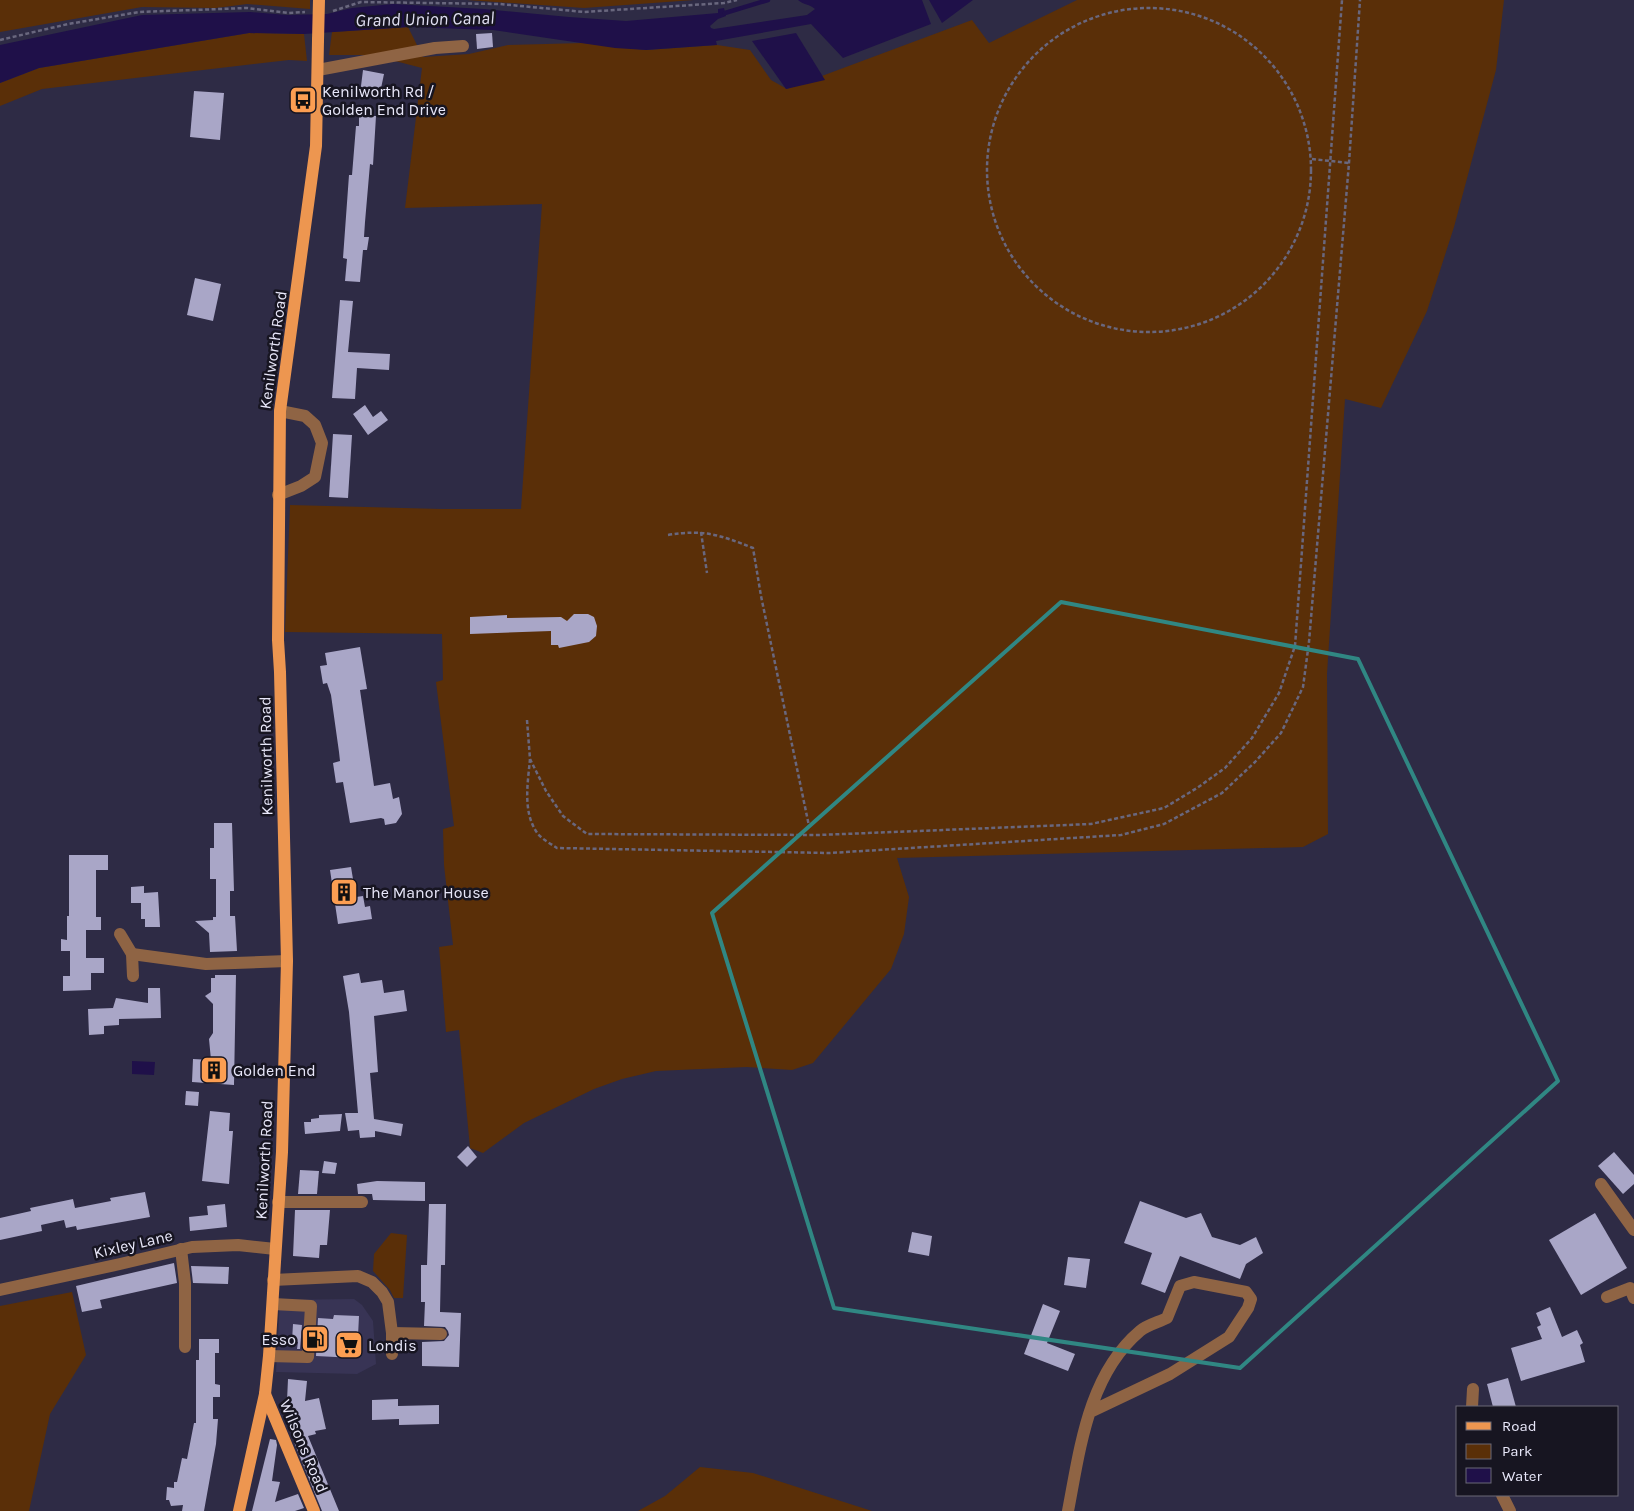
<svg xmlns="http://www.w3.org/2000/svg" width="1634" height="1511" viewBox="0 0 1634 1511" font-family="Karla,sans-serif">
<rect width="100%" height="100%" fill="#2e2b45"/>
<polygon fill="#383455" points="354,1299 362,1305 373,1321 376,1364 357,1374 276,1372 280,1300"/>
<g fill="#5a2f08">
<polygon points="0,0 310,0 310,9 247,4 216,8 142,7 0,32"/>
<polygon points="467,0 694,0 584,8"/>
<polygon points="1077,0 1504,0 1496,70 1454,227 1427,311 1381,408 1345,399 1327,674 1328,834 1303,847 897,858 909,897 904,934 891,969 813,1063 792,1070 747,1067 656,1071 622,1079 594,1089 524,1123 483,1153 470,1148 459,1030 446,1032 439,947 453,945 444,865 443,829 454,826 436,682 443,680 442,634 285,632 290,505 441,509 521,509 542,204 405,208 422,68 372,55 329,55 332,32 408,27 423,57 469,54 508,45 583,43 646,50 717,45 750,50 771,80 787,89 972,20 989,43"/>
<polygon points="249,33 304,34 307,61 289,60 42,89 0,106 0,83 39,68"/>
<polygon points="391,1233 407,1235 403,1298 394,1298 390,1290 373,1271 374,1254"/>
<polygon points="72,1292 86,1355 50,1414 29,1511 0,1511 0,1306"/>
<polygon points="700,1467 753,1473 872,1511 638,1511 665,1496"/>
</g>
<g fill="#1f1049">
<path d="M798,0H922L931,24L843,58L811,24L716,41L717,45L646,50L615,48L493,30L409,27L304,34L249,33L39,68L0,83V45L142,15L250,12L287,15L327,14L352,8L393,4L484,9L569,17L626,21L718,13V9L724,8L726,16L718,19L710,26L711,28L714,29L807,15L815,9C810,4 803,5 798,0Z"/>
<polygon points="929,0 973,0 942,23"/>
<polygon points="796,33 825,80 786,89 752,41"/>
<polygon points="132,1061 155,1062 154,1075 132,1074"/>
</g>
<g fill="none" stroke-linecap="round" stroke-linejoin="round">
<polyline stroke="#1f1049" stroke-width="4.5" points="725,13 768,0"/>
</g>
<g fill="#a9a6c7">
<polygon points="492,33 493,47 477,49 476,34"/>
<polygon points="363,70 384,74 379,98 360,94"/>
<polygon points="194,91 224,93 220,140 190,137"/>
<polygon points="359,116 376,116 373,165 370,164 365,222 364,237 369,237 367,250 363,250 360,282 345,281 347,259 343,258 349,175 352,175 356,126 359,126"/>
<polygon points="195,278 221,284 213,321 187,315"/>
<polygon points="340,300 353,301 348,352 390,354 389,370 357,368 355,399 332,398"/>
<polygon points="365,405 373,417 381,411 388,420 368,435 353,414"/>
<polygon points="333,434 352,435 348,498 329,497"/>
<polygon points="574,614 588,614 594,617 597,626 596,636 589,642 559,648 558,645 551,645 551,631 470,634 470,617 507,615 507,618 561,617 567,621"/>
<polygon points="360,647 367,689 360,690 374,786 390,783 393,799 399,797 402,814 396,823 385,825 384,819 381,818 350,823 343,782 336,783 333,763 340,761 339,752 331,695 327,683 323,684 320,666 327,665 325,653"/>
<polygon points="214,823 232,823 234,891 230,891 230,916 235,916 237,951 210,952 209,933 195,921 213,920 213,917 216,917 216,879 210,879 210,848 214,848"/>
<polygon points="69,855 108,855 108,870 96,870 96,917 101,917 101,930 86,930 86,958 104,958 104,973 91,973 91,990 63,991 63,976 70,976 70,951 61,951 61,939 67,940 67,916 69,916"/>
<polygon points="351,867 356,897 363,896 365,907 370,906 372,919 338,924 330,870"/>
<polygon points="144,886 144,893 158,892 160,927 145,927 145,919 141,919 141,903 131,903 131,887"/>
<polygon points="359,973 361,983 382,980 384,993 404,990 407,1011 374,1016 378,1072 370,1073 374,1119 403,1124 401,1136 375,1131 375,1137 360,1138 359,1130 348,1131 345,1113 358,1113 349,1012 343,976"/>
<polygon points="215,975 236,975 234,1085 192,1082 193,1059 211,1060 209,1039 213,1033 213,1004 205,996 211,992 211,978 215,978"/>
<polygon points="148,988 160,988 161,1018 119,1019 119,1025 104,1026 104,1034 89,1035 88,1009 113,1008 116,998 148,1003"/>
<polygon points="186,1091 199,1092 198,1106 185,1105"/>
<polygon points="210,1111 230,1113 229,1131 233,1131 229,1184 202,1181"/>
<polygon points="342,1114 340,1131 305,1134 304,1122 311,1122 311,1119 319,1118 319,1115"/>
<polygon points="468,1146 477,1157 467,1167 457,1157"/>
<polygon points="1614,1152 1634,1175 1634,1184 1623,1194 1598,1166"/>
<polygon points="324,1161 337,1163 335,1174 322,1173"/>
<polygon points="300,1170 319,1171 317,1194 298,1194"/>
<polygon points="377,1181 425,1182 425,1201 373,1200 372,1194 358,1194 357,1184"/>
<polygon points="145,1192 150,1217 77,1230 76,1226 66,1228 64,1220 41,1225 42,1231 0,1240 0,1218 31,1211 30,1208 73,1199 75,1208 111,1201 110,1198"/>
<polygon points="1140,1201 1186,1218 1201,1213 1212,1237 1240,1245 1256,1237 1263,1253 1246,1264 1240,1279 1180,1256 1165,1293 1141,1284 1152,1253 1124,1243"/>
<polygon points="225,1204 227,1227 190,1231 189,1217 208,1215 207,1206"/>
<polygon points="429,1204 446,1204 445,1265 441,1265 440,1312 461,1313 459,1367 422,1366 422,1342 444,1341 449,1335 448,1331 445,1327 424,1326 425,1302 421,1302 421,1265 427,1265"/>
<polygon points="295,1210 330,1210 327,1245 320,1245 319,1258 293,1256"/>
<polygon points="1595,1213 1627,1268 1581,1295 1549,1240"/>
<polygon points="912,1232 932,1236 929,1256 908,1252"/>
<polygon points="1068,1257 1090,1259 1086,1288 1064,1285"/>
<polygon points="174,1263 177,1283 100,1300 102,1308 82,1312 76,1286"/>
<polygon points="191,1266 229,1267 228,1284 193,1283"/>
<polygon points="1043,1304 1060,1311 1047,1343 1075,1354 1068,1371 1024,1354"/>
<polygon points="1550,1307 1562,1337 1577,1330 1583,1343 1580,1345 1585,1362 1521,1381 1511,1348 1542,1339 1537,1327 1541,1325 1536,1313"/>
<polygon points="334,1315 359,1316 358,1336 362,1336 361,1353 355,1353 355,1358 316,1356 318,1318 333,1319"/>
<polygon points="293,1324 302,1325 300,1349 297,1349 298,1342 292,1341"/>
<polygon points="199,1339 219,1339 219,1353 215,1353 215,1384 220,1385 220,1397 213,1397 213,1419 218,1419 216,1444 204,1511 182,1511 183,1505 171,1506 169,1500 166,1500 167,1487 174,1488 174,1482 177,1482 182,1458 187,1459 194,1423 196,1423 196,1360 199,1360"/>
<polygon points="1508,1378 1516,1407 1493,1407 1487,1384"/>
<polygon points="288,1379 307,1381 305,1401 319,1398 326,1429 315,1431 316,1434 308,1436 339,1511 322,1511 294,1442 296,1441 287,1401"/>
<polygon points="398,1399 398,1406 439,1405 439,1424 399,1425 399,1419 372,1420 372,1400"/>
<polygon points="270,1439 276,1440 277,1445 272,1481 280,1482 275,1502 298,1494 304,1508 295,1511 252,1511"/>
</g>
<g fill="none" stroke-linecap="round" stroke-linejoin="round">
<g stroke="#69677e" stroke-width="2.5" stroke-dasharray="4 2.5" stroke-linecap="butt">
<circle cx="1149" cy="170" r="162"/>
<polyline points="333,11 361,2 500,4 584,12 724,3 737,0"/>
<polyline points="0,40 68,24 139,12 247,8 288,13 305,12"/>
<polyline points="1312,159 1349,163"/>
<polyline points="701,532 707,573"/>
<path d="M668,535C704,529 720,535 753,548L761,596L809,826"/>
<polyline points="527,720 530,759 546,791 563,816 587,834 819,835 1091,824 1164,808 1197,788 1225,768 1252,738 1279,693 1295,646 1342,0"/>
<path d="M530,759C528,782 522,813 538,834C542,839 551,844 557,848L830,853L1121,835L1164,824L1222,793L1255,762L1281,733L1303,687L1309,642L1349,163L1360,0"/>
</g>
<g stroke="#8f6444" stroke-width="12">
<polyline points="318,70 435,48 463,46"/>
<polyline points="278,495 301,486 315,477 322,443 315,425 305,416 280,411"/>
<polyline points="120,934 132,954 133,976"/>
<polyline points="132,954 206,964 287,961"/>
<polyline points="1601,1184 1634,1230"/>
<polyline points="278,1202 362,1202"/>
<polyline points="181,1249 185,1283 185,1347"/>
<polyline points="273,1280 358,1276 372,1282 382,1292 388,1302 392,1333"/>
<polyline points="0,1290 120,1264 192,1247 238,1245 275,1249"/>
<polyline points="1607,1297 1630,1288 1634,1298"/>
<polyline points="392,1354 392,1333 441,1334"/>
<polyline points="269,1356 308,1357 311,1306 273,1304"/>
<polyline points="1472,1407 1473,1389"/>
<polyline points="1502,1495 1510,1511"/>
<path d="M1068,1511C1080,1449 1088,1375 1140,1331C1147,1325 1159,1322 1167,1318L1180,1286L1194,1282L1246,1292L1251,1299L1248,1308L1229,1337L1170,1374L1090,1412"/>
</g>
<g stroke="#ed9650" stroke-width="12">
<polyline points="265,1394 314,1511"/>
<polyline points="239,1511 265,1394 269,1356 282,1152 287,961 280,672 278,640 280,411 316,146 318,40"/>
</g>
<polyline stroke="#ed9650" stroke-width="12" points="318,40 319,0"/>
</g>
<path fill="none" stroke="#308783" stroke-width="4" stroke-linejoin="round" d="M1061,602L1358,659L1558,1081L1240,1368L834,1308L712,913Z"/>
<defs>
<g id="bus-square" transform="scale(1.4375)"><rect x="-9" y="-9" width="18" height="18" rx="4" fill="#fc9e52" stroke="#171521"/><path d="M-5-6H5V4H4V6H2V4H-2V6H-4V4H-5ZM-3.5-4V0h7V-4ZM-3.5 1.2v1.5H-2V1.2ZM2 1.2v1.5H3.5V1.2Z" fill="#111"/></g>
<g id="building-square" transform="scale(1.4375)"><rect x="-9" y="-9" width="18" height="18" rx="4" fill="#fc9e52" stroke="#171521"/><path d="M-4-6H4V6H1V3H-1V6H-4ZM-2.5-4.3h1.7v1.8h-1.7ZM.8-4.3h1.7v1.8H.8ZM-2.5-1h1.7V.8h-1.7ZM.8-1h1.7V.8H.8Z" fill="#111"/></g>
<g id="fuel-square" transform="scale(1.4375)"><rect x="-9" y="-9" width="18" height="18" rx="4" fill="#fc9e52" stroke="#171521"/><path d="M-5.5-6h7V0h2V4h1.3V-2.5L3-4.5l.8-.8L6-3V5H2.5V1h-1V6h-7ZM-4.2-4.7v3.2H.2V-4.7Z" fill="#111"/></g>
<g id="supermarket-square" transform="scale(1.4375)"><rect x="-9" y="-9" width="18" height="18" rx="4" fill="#fc9e52" stroke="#171521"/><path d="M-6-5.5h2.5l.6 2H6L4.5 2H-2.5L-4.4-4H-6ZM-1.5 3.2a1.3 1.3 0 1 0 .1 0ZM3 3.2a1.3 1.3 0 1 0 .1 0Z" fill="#111"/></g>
</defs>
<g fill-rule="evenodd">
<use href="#bus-square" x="303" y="100"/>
<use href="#building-square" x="344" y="892"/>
<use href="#building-square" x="214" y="1070"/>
<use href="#fuel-square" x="315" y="1339"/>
<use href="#supermarket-square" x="349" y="1345"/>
</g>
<g text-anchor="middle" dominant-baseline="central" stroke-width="5" stroke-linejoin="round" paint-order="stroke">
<g font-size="16" fill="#e8e7f9" stroke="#171521" text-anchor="start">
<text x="322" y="91">Kenilworth Rd /<tspan x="322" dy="18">Golden End Drive</tspan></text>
<text x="363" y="892">The Manor House</text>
<text x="233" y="1070">Golden End</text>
<text x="296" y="1339" text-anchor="end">Esso</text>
<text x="368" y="1345">Londis</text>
</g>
<g font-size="16" fill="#e8e7f9" stroke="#171521">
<text transform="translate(273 350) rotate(-82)">Kenilworth Road</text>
<text transform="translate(266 756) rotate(-91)">Kenilworth Road</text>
<text transform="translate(264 1160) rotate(-87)">Kenilworth Road</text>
<text transform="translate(133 1244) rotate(-13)">Kixley Lane</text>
<text transform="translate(304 1446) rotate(67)">Wilsons Road</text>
</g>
<g font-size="18" font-style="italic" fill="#e0dff2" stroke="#171521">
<text transform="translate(425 19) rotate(-1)">Grand Union Canal</text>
</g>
</g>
<rect x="1456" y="1406" width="162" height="90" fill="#171521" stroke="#6b6977"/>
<rect x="1466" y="1422" width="25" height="8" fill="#ed9650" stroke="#6b6977"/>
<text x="1502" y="1431" font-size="15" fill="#e8e7f9">Road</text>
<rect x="1466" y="1444" width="25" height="15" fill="#5a2f08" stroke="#6b6977"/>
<text x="1502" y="1456" font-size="15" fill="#e8e7f9">Park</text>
<rect x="1466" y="1468" width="25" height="15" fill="#1f1049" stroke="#6b6977"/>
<text x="1502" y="1481" font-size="15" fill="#e8e7f9">Water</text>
</svg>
